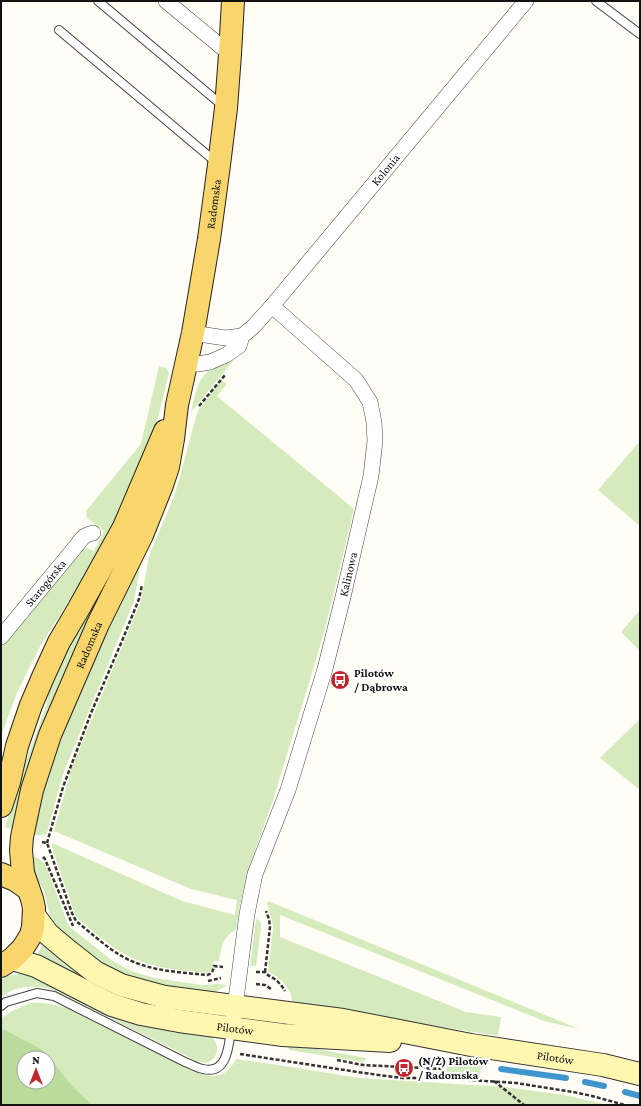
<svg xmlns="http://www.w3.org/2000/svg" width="641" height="1106" viewBox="0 0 641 1106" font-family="'Crimson Pro',serif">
<rect width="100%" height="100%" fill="#fffdf5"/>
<g fill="#d5ebbd" fill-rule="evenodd">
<path d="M234,360L191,412C195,397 197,376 213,368C219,365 227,363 234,360Z"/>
<polygon points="159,366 166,368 169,373 159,414 149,448 123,510 82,585 68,602 39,648 30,666 17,693 1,736 1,644 84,547 94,551 104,531 87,518 86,511 141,444"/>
<path d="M222,380L227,384L217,396L354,509L325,629L315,663L273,800L248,870L239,909L236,930C223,936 221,948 219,961H214L212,970L207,973C179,970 148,968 123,953C107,944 93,931 78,919L75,914L53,851L52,843L182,901L235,915L237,900L191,889L54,831L71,770L86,733L141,601L149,556L175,494L198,410Z"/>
<polygon points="640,441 640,526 598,490"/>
<polygon points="147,499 98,601 88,620 52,704 23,786 12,829 5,827 26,761 46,706 52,678"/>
<path d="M141,562L134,601L76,742L63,774L47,833C44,837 37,835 32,834L46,781L56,752L69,721L125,588Z"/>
<polygon points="640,610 640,651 621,632"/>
<polygon points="640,719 640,790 600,758"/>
<path d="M30,855C38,858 43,860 47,868L67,922L71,928L113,961L129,970L141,974L155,978L202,985L218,984L227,985L217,991L208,993L142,983L107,967L60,930L55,924L49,913L44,891L33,872Z"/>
<path d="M268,901L579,1029L544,1021L280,915V937L466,1012L501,1017L498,1036L369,1015L293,1005C292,994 286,983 276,976C273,974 271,973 268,971L273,930V925L267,903Z"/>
<polygon points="256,919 260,921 261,924 261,928 256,966 250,966"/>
<polygon points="44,945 86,978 88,980 36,956 42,946"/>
<path d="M19,974L33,976L209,1035C211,1037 214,1039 216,1043C219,1049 216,1060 208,1062C204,1063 199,1062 195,1060L53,990C35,985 17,985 1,997V979L10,975Z"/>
<path d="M32,1003C45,1002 56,1005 68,1008L193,1071C213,1078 225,1080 236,1059L278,1065L359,1078L505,1087L564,1095L609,1105H1V1018C11,1011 21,1006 32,1003ZM24,1058H48V1082H24Z"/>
<polygon points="287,1045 306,1047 366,1058 365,1060 362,1062 290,1050 287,1047"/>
<polygon points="480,1059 482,1061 480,1075 446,1074 447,1063"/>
</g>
<path fill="#b9dc9c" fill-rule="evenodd" d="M1,1028L43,1050L73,1087L92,1105H1ZM24,1058H48V1082H24Z"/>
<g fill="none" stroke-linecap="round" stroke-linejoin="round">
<g stroke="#3f96cf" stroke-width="6">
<polyline points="501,1069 566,1078"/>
<polyline points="585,1082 604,1086"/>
<polyline points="625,1092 640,1096"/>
</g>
<g stroke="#444" stroke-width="10">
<g id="lane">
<polyline points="98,1 223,106"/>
<polyline points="596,1 640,34"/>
<polyline points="59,30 217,163"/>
<path d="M1,1006L6,1002L37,993L54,996L185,1062C191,1064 197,1068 203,1069C227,1075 229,1046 231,1029"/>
</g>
</g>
<g stroke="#444" stroke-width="16">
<g id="street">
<polyline points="166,1 230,54"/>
<polyline points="193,333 225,338 242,336"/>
<path id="s1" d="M187,362L198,364L210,362L226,355L239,346L242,336L253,327L272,306L526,1"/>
<path id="s2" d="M1,637L77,545C82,538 84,535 93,533"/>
<path id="s3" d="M234,1015L247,914L255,874L288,790L325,669L343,597L371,476L375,441L374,422L370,402L356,380L272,306"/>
</g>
</g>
<g stroke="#333" stroke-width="24">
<g id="secondary">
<path id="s4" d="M34,915L48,934L67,950L95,972L121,985L165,997L343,1020L471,1045L603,1065L640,1074"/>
<path id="s5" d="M12,959L36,966L112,1005L141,1014L179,1021L283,1035L390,1041"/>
</g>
</g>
<g stroke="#222" stroke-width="24">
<g id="primary">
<polyline points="1,806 9,782 17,746 31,705 43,677 59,642 79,608 124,527 165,431"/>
<polyline points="1,874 15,880 28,889"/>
<path id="s6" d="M1,966L12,959L23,948L31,935L33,927L34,908L32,899L23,873L21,850L22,837L32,790L50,735L98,624L142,535L162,485L168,467L173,439L177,405L193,333L209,239L219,165L226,108L230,54L233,1"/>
</g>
</g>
<g stroke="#333" stroke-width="2.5" stroke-dasharray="4 2" stroke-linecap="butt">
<polyline points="199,406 225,375"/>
<path d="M42,842L47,843L72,913L76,921C90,932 106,947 120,955C146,971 177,972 207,975C212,974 213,971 214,966L223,967"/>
<polyline points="47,843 63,787 91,713 122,641 139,599 142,585"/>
<polyline points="43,857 45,859 73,926"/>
<path d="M256,972H265C268,976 270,976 273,978C278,981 282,986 285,991"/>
<polyline points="265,972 270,927 269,919 266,911"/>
<polyline points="208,981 221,978"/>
<polyline points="256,984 265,985 271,989"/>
<polyline points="240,1054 364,1073 402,1078 441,1078 516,1083 573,1092 592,1096 625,1105"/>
<polyline points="337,1060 363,1065 442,1069 441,1078"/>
<polyline points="494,1081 524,1105"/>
</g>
<use href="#lane" stroke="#fff" stroke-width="8"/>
<use href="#street" stroke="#fff" stroke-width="15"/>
<use href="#secondary" stroke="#fff6b0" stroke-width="22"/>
<use href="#primary" stroke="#f9d66b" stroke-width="22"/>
</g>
<defs>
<g id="bus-disc" transform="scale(1)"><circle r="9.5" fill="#c4262e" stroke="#fff"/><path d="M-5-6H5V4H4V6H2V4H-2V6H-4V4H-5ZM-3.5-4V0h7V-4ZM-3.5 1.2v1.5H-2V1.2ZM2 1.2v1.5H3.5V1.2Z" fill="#fff"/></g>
</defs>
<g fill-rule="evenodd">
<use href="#bus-disc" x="340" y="680"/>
<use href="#bus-disc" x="404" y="1068"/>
</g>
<g text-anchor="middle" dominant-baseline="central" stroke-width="4" stroke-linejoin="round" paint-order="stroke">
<g font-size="12" fill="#111" stroke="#fff">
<text stroke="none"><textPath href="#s1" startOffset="287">Kolonia</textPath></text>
<text stroke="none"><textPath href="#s6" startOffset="810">Radomska</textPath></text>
<text stroke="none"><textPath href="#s3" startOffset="457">Kalinowa</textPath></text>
<text stroke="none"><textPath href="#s2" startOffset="70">Starogórska</textPath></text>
<text stroke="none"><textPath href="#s6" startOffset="348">Radomska</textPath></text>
<text stroke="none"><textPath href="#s5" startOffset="236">Pilotów</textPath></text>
<text stroke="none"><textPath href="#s4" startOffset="554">Pilotów</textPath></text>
</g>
<g font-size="12" font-weight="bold" fill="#111" stroke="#fff" text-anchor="start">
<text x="354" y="673">Pilotów<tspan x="354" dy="14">/ Dąbrowa</tspan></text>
<text x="418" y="1061">(N/Ż) Pilotów<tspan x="418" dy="14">/ Radomska</tspan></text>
</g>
</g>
<rect width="641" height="1106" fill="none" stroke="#111111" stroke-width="4"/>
<g transform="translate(36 1070)"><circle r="19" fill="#ffffff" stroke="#a0a0a0"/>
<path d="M0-3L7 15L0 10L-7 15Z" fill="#c4262e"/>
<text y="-6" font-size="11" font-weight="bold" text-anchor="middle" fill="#111111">N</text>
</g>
</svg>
